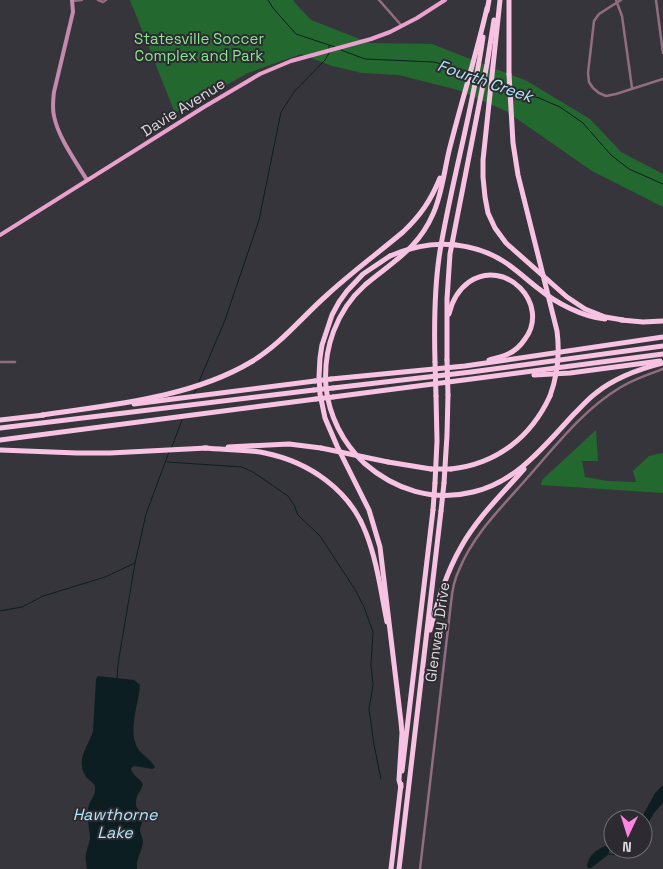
<svg xmlns="http://www.w3.org/2000/svg" width="663" height="869" viewBox="0 0 663 869" font-family="'Space Grotesk',sans-serif">
<rect width="100%" height="100%" fill="#37353c"/>
<g fill="#23692f">
<polygon points="130,0 293,0 296,4 311,20 370,43 432,44 527,81 590,119 621,152 663,174 663,207 592,171 506,111 458,90 399,75 362,73 332,66 301,54 248,73 175,113"/>
<polygon points="596,430 598,461 582,461 585,477 608,481 636,482 633,471 649,456 663,453 663,493 541,485 542,480"/>
</g>
<g fill="#0d1e23">
<path d="M98,676L134,680L140,685C139,703 128,730 137,747C141,755 151,759 155,767L153,769L134,766L131,768C132,776 140,778 143,784C142,790 136,795 136,802C135,808 140,810 142,816C144,821 140,826 140,831C141,835 143,838 143,842C142,852 136,858 137,869H87C86,864 85,859 86,854C87,848 89,844 90,839C90,828 86,819 88,808C89,802 95,796 95,790C96,784 91,782 87,778C74,761 88,747 93,731L96,679Z"/>
<polygon points="663,785 663,803 654,813 643,832 643,819 641,819 655,793"/>
<path d="M605,846L610,848L608,855L591,868H588L587,866C588,856 596,850 605,846Z"/>
</g>
<g fill="none" stroke-linecap="round" stroke-linejoin="round">
<g stroke="#0d1e23" stroke-width="1">
<polyline points="268,0 273,8 296,34 335,47"/>
<polyline points="341,50 365,59 434,62 469,72"/>
<polyline points="493,82 508,88"/>
<polyline points="512,90 539,98 560,107 583,123 611,155 629,169 663,184"/>
<polyline points="198,384 225,320 259,220 281,112 294,92 325,60 329,53 329,46"/>
<polyline points="193,395 197,388"/>
<polyline points="171,449 182,420"/>
<polyline points="167,462 242,467 253,472 288,496 294,505 298,515 320,536 356,591 364,607 373,632 371,665 373,685 369,709 374,745 381,779"/>
<polyline points="0,611 22,607 43,596 105,577 135,563"/>
<polyline points="117,679 118,664 135,563 146,514 169,452"/>
<polyline points="608,854 620,855 627,849"/>
</g>
<g stroke="#916d82" stroke-width="2.5">
<polyline points="98,0 103,2 106,0"/>
<polyline points="379,0 401,25"/>
<polyline points="616,0 622,16 632,88"/>
<polyline points="621,0 599,14 594,21 588,73 589,82 593,88 599,93 606,96 616,94 663,79"/>
<polyline points="656,0 663,53"/>
<polyline points="72,1 82,0"/>
<polyline points="0,362 15,362"/>
<path d="M420,869L451,603C452,592 454,580 459,570C474,533 503,506 529,476C557,444 584,409 621,387C634,379 649,374 663,369"/>
</g>
<path stroke="#c38aad" stroke-width="4" d="M72,0L73,12L54,92C53,101 52,108 54,116C58,137 76,162 87,180"/>
<polyline stroke="#eaa1cd" stroke-width="4" points="0,235 204,107 260,74 291,61 371,39 390,32 417,18 445,0"/>
<g stroke="#f8c3e2" stroke-width="5">
<polyline points="500,0 483,160 483,177 485,197 488,213 495,228 506,243 567,297 585,309 605,317 623,320"/>
<polyline points="509,0 509,74"/>
<path d="M487,8C476,56 461,103 449,151C444,172 442,194 433,214C418,249 392,262 365,285C336,311 323,349 326,387C329,416 343,443 364,463C395,490 433,502 473,492C517,482 545,445 574,414C581,407 588,399 596,393C616,377 639,369 663,363"/>
<polyline points="487,11 489,0"/>
<path d="M456,245C473,247 489,252 503,261C516,269 527,280 539,289C556,303 583,317 605,319"/>
<polyline points="390,256 363,274 347,291 339,302 332,315 322,345 320,358 319,377 320,394 325,418 337,446 369,510 380,547 401,722 402,733 399,780 401,787"/>
<path d="M449,314C452,301 458,290 469,282C505,257 551,304 525,339C521,345 515,351 508,354C502,357 495,358 489,360"/>
<polyline points="621,320 643,322 663,321"/>
<polyline points="447,360 447,299 450,254 487,64 494,20"/>
<path d="M435,362C434,325 434,288 440,251C452,179 473,109 483,37"/>
<polyline points="534,375 570,373 660,361"/>
<polyline points="331,379 465,366 663,337"/>
<polyline points="333,388 471,372 663,346"/>
<polyline points="333,397 663,354"/>
<polyline points="134,404 315,381"/>
<path d="M42,415C109,405 191,398 251,362C280,345 302,317 327,295C351,273 378,253 403,232C421,215 431,200 440,178"/>
<polyline points="0,420 44,415"/>
<polyline points="0,428 314,390"/>
<polyline points="0,440 316,399"/>
<polyline points="228,447 289,444 321,448"/>
<path d="M204,448C224,450 246,449 265,453C309,462 350,490 366,533C377,561 381,592 387,622"/>
<polyline points="0,450 77,453 110,453 207,448"/>
<polyline points="388,462 431,469"/>
<path d="M451,469C497,464 531,437 550,396"/>
<polyline points="435,483 437,441 436,396"/>
<polyline points="444,483 447,435 448,395"/>
<path d="M430,630C438,601 446,573 461,547C477,518 502,494 524,469"/>
<polyline points="402,771 433,510"/>
<polyline points="391,869 401,784"/>
<polyline points="399,869 441,511"/>
</g>
<g stroke="#f8c3e2" stroke-width="5">
<path d="M509,74L513,143L518,175L557,331C560,354 558,374 550,396"/>
<path d="M390,256C411,247 433,242 456,245"/>
<polyline points="447,360 448,395"/>
<polyline points="435,362 436,396"/>
<polyline points="315,381 331,379"/>
<polyline points="314,390 333,388"/>
<polyline points="316,399 333,397"/>
<polyline points="321,448 388,462"/>
<polyline points="431,469 451,469"/>
<polyline points="433,510 435,483"/>
<polyline points="441,511 444,483"/>
</g>
</g>
<g text-anchor="middle" dominant-baseline="central" stroke-width="4" stroke-linejoin="round" paint-order="stroke">
<g font-size="15" fill="#85e790" stroke="#2d2b31">
<text x="199" y="38">Statesville Soccer<tspan x="199" dy="17">Complex and Park</tspan></text>
</g>
<g font-size="15" fill="#dad9dd" stroke="#2d2b31">
<text transform="translate(183 107) rotate(-32)">Davie Avenue</text>
<text transform="translate(437 632) rotate(-82)">Glenway Drive</text>
</g>
<g font-size="16" font-style="italic" fill="#b1e8f9" stroke="#2d2b31">
<text transform="translate(485 81) rotate(19)">Fourth Creek</text>
<text x="115" y="814">Hawthorne<tspan x="115" dy="18">Lake</tspan></text>
</g>
</g>
<g transform="translate(628 834) rotate(184)"><circle r="24" fill="#2d2b31" stroke="#727176"/>
<path d="M0-4L9 19L0 12L-9 19Z" fill="#fe86e0"/>
<text y="-8" font-size="14" font-weight="bold" text-anchor="middle" fill="#dad9dd">N</text>
</g>
</svg>
